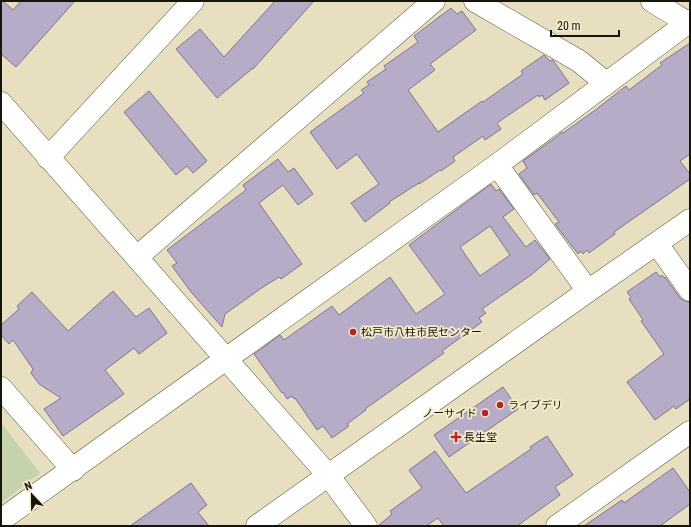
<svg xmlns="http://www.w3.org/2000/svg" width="691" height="527" viewBox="0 0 691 527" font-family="'Roboto Condensed','Noto Sans JP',sans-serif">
<rect width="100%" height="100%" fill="#e7dfbf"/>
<polygon fill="#c4d2ad" points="1,423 40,473 1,503"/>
<g fill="#b7acc8" stroke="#807590" fill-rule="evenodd">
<polygon points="1,1 3,1 13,10 21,1 75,1 16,67 1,54"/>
<polygon points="275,1 314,1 253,69 253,68 217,98 176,49 200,29 224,57"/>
<polygon points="451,8 457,14 462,11 476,30 430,64 435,70 408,90 438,132 482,101 483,102 523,74 521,71 544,55 550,61 553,60 569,83 545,100 542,95 539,97 538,95 497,123 501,129 485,140 483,136 453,157 455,161 441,171 440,170 419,184 419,183 389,202 390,203 365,222 351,203 379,184 357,154 337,169 310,132 364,93 361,90 369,85 367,82 386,69 384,66 418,42 414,36"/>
<polygon points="690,43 690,154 680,161 690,174 690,179 614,232 615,234 589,253 587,250 583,254 581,251 578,254 555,224 559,222 537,193 534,195 519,174 527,168 523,161 559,135 562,132 563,133 594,111 626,86 629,90 662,65 660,63"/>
<polygon points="149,91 207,161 193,173 187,166 176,175 124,112"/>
<polygon points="278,159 288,172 294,168 313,194 298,205 283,185 259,203 302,264 281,279 279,277 263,287 225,314 222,327 191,292 172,266 177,263 167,250 246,190 243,185"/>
<path d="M491,184L496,191L499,189L514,209L503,217L526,247L535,240L550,259L531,275L482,309L486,313L479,318L482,322L442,351L444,353L365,409L366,410L347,424L349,426L332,438L323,426L317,430L295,398L294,399L292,396L287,399L283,392L282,393L254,354L280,335L284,340L332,306L339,315L390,277L416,314L445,294L409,245ZM490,226L510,255L480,276L460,247Z"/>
<polygon points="656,272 660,277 662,275 664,278 665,277 680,298 685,301 690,302 690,399 676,409 674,406 655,420 627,382 664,354 641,321 643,320 629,299 631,297 627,292"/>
<polygon points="113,291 136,317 149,308 167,333 139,354 134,348 105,370 124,394 63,436 44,409 61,398 39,384 31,373 33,369 13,340 9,344 1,335 1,325 19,309 17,306 32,292 68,331"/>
<polygon points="503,387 518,409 449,457 434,435"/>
<polygon points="547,436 573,475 555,487 560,495 517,526 444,526 438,518 426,526 378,526 392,514 390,511 422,488 409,470 435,451 466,493 531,449 530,447"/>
<polygon points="673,468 690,492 690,504 660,526 584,526 622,500 624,503"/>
<polygon points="191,483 207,505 198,512 209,526 130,526"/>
</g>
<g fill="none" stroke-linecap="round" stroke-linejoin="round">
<g stroke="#5f583d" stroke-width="23">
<g id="street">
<polyline points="475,1 579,61 606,83"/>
<polyline points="652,1 688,23"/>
<polyline points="1,103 328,475 366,526"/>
<polyline points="48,158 193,1"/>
<polyline points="497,165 588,291"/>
<polyline points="657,244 690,290"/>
<polyline points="137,257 434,1"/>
<polyline points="1,388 73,470"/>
<polyline points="1,520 497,165 690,21"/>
<polyline points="557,526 690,432"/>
</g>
</g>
<g stroke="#5f583d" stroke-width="23">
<polyline id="secondary" points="257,526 588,291 690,220"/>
</g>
<use href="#street" stroke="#fff" stroke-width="22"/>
<use href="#secondary" stroke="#fff" stroke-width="22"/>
</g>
<g fill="#b62628" stroke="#f4eccc" stroke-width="1.5">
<circle cx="353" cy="332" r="4"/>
<circle cx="500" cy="405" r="4"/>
<circle cx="485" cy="413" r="4"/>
<path d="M454 431h4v4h4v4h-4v4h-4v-4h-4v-4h4z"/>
</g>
<g text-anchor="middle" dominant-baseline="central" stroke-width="3.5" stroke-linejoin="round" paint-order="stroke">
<g font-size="11" fill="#171409" stroke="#f4eccc" text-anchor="start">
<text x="361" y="332">松戸市八柱市民センター</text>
<text x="508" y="405">ライブデリ</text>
<text x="477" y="413" text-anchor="end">ノーサイド</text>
<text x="464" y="437">長生堂</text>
</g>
</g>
<rect width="691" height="527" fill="none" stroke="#171409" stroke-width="4"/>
<g transform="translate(32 495) rotate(338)" stroke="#f4eccc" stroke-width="3" paint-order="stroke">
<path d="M0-3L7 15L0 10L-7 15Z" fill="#171409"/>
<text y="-6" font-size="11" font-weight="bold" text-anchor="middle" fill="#171409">N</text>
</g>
<path d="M551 30v6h68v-6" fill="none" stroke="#171409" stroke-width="2"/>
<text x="557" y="30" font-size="12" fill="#171409" stroke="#f4eccc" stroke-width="3" paint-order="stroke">20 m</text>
</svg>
